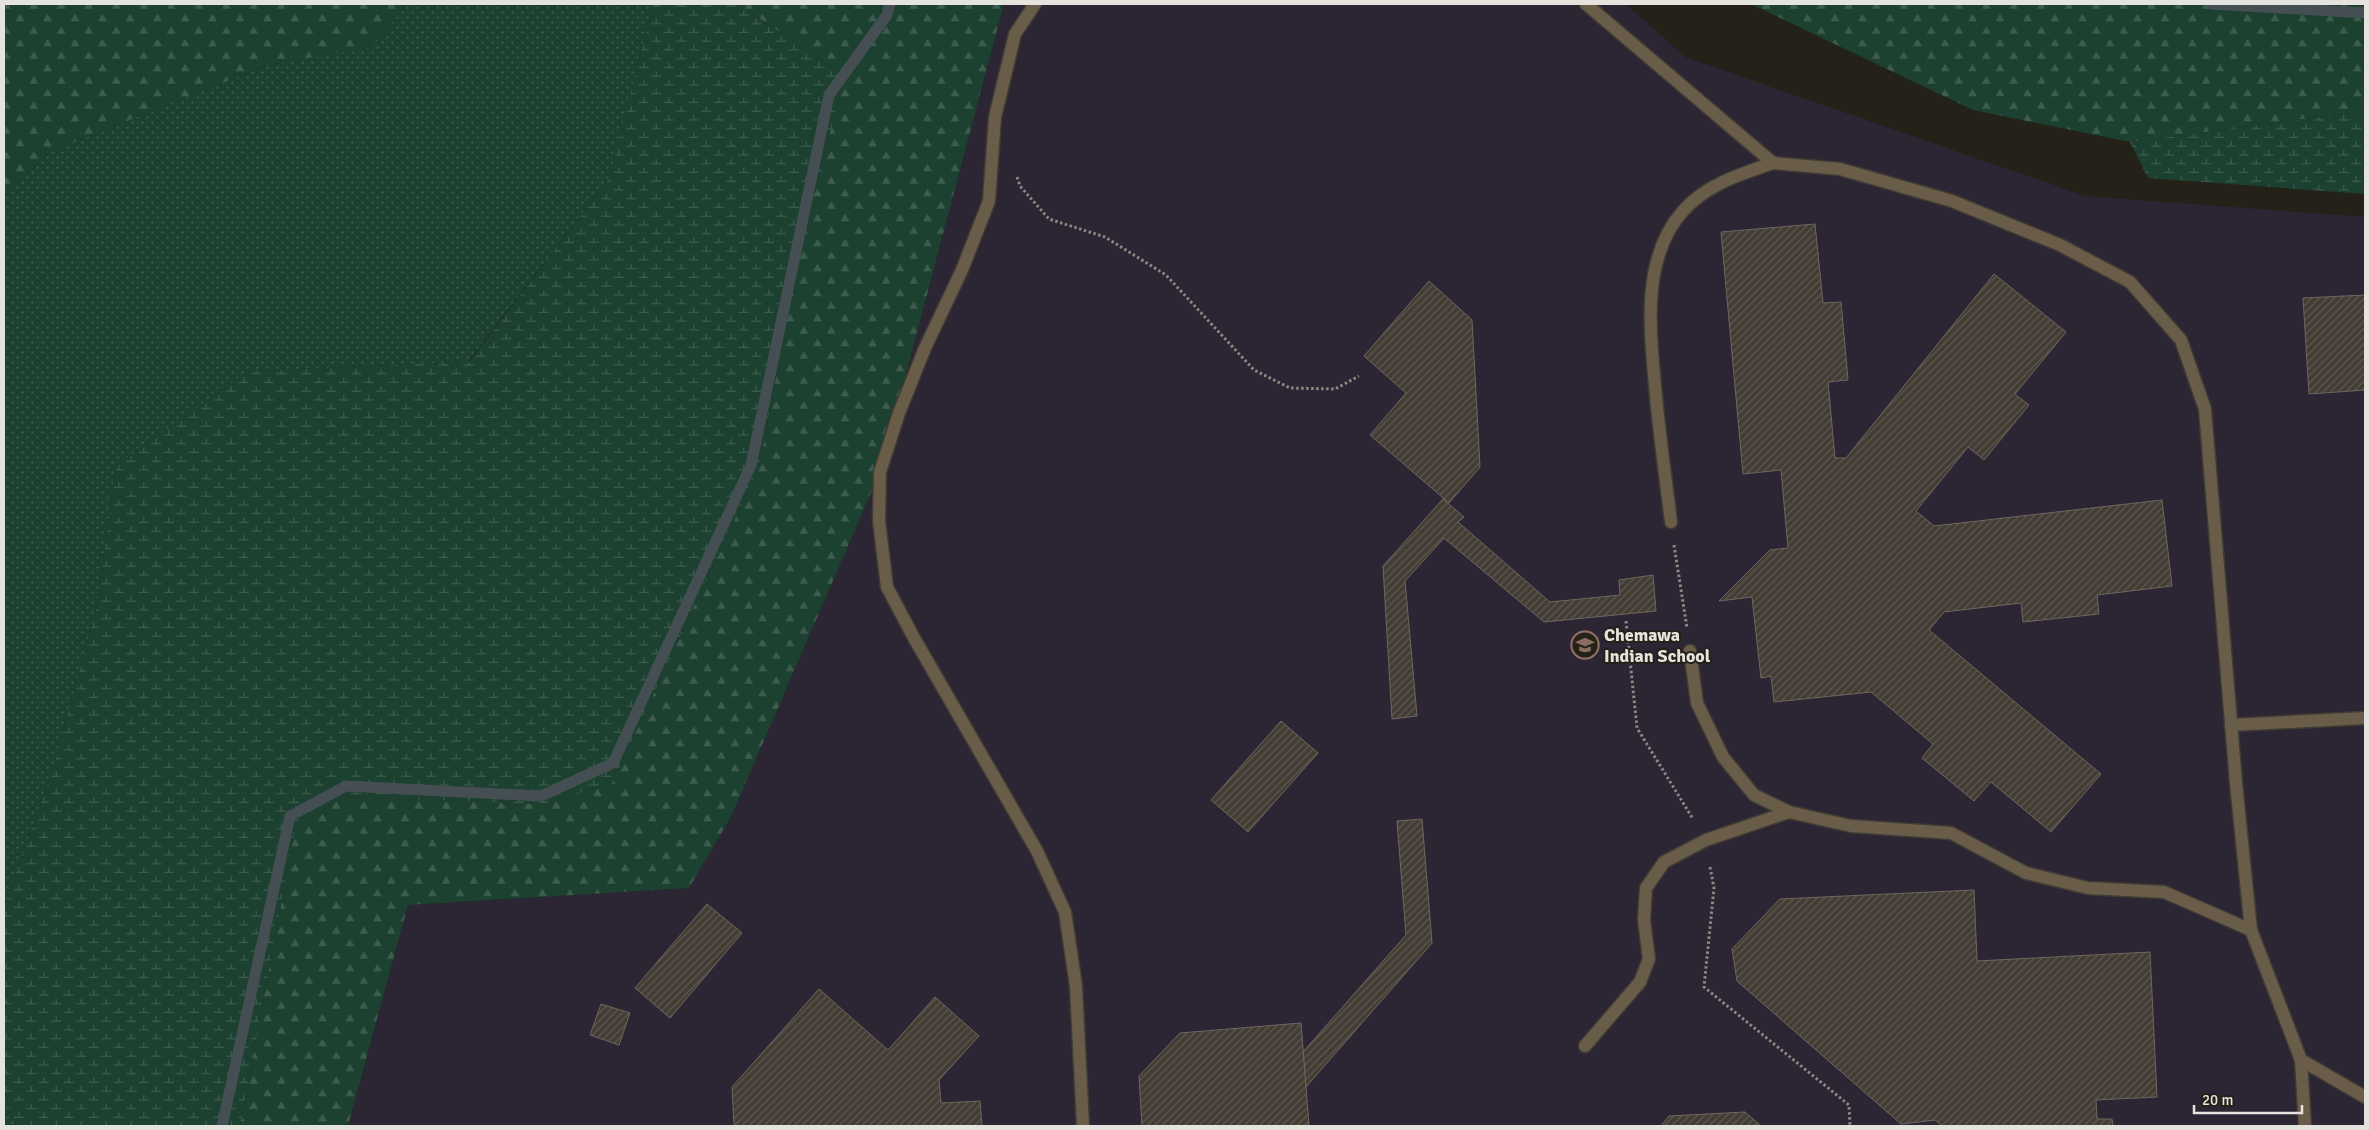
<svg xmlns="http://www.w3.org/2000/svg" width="2369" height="1130" viewBox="0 0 2369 1130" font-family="Signika,sans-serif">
<defs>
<pattern id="grass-dots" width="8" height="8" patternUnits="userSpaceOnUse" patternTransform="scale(1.25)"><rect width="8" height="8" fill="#1c4131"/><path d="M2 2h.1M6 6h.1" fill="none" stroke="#3d5c4e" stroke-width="1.8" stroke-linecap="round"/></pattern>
<pattern id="forest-firs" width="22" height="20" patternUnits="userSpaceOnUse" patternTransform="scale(1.25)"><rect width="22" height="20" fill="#1c4131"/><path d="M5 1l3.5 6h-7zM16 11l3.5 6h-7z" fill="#3d5c4e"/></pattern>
<pattern id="wetland-marsh" width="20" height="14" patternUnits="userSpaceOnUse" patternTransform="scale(1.25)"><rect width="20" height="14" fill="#1c4131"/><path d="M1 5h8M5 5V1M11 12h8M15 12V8" fill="none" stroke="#3d5c4e"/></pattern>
<pattern id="building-hatch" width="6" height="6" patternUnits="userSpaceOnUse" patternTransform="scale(1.25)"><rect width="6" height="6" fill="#433c34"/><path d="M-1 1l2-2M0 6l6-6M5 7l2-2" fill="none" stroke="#5e5851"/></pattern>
</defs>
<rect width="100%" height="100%" fill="#242118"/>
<polygon fill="#2c2534" points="1004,4 1626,4 1685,57 2085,196 2365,217 2365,1126 348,1126 408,905 689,888 731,817 880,472"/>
<g fill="url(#grass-dots)">
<polygon points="408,4 653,4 609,179 468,362 249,371 116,466 96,610 54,766 4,905 4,193 54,150 268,65 371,47"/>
<polygon points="4,1092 16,1126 4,1126"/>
</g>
<g fill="url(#forest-firs)">
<polygon points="4,4 408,4 372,47 268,65 54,150 4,193"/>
<polygon points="738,4 1004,4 880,472 731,817 689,888 408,905 348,1126 240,1126 294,834 341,797 546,804 612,783 759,467 804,228 845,76"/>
<polygon points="1751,4 2365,4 2365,111 2130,142 1973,110"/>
</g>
<g fill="url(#wetland-marsh)">
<polygon points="653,4 738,4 845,76 804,228 759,467 612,783 546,804 341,797 294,834 240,1126 16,1126 4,1092 4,905 54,766 96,610 116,466 248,371 469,362 609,179"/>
<polygon points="2365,111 2365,194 2148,178 2130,142"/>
</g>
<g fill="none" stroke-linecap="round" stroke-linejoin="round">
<g stroke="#454e52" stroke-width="11">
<polyline points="2212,4 2365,13"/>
<polyline points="222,1126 290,816 346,786 541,796 613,763 751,465 829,95 887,15 890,4"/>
</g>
</g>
<g fill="url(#building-hatch)" stroke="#6f685f">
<polygon points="1815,224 1823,303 1841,302 1848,380 1828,382 1835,458 1846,458 1994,274 2066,332 2015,394 2029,405 1984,460 1968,447 1916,511 1934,526 2162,500 2172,586 2097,595 2099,614 2023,622 2021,603 1944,612 1929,630 2101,774 2051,832 1991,782 1974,801 1922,758 1933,744 1871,692 1774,702 1771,676 1761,678 1752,597 1719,601 1770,550 1788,548 1781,470 1743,474 1721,232"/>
<polygon points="1429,281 1472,320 1480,467 1449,503 1370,435 1406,393 1364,356"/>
<polygon points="2365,295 2365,390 2309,394 2303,298"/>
<polygon points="1443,499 1464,517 1458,522 1550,602 1620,595 1619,580 1653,575 1656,611 1544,622 1444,538 1405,581 1417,716 1392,719 1383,566"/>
<polygon points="1281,721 1318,753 1248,832 1211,800"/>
<polygon points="1422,819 1432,943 1305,1088 1303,1052 1406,935 1397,821"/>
<polygon points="1974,890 1977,961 2150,952 2157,1097 2096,1100 2097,1119 2112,1119 2113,1126 1942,1126 1935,1120 1901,1124 1737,981 1732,949 1780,899"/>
<polygon points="707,904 742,933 670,1018 635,988"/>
<polygon points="819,989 888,1050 935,997 979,1036 939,1080 941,1103 980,1101 982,1126 737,1126 734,1124 732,1087"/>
<polygon points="601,1004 630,1013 619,1045 590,1035"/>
<polygon points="1301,1023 1309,1126 1142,1126 1139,1076 1180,1033"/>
<polygon points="1745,1112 1761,1126 1661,1126 1669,1116"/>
</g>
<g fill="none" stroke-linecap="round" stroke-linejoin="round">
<g stroke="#3f3c34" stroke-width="15">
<g id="minor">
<polyline points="1035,4 1015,34 995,117 989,201 962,270 925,348 899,413 880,472 879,521 887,587 914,638 1037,851 1065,912 1076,986 1083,1126"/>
<polyline points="1586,4 1773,163 1840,169 1952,201 2060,245 2130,282 2181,340 2205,409 2236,783 2251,930 2301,1060 2305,1126"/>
<path d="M1671,522C1666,481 1660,439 1656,397C1651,337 1639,260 1683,211C1707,184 1741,174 1773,163"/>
<polyline points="1690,651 1697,703 1723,757 1754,795 1789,812 1851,826 1951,833 2026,873 2088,888 2164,892 2251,930"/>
<polyline points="2231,725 2365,718"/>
<polyline points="1585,1046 1640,982 1649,959 1644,920 1646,888 1664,862 1706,840 1789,812"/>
<polyline points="2301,1060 2365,1097"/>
</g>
</g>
<g stroke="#8b8981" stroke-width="3" stroke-dasharray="2.5 2.5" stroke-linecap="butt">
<polyline points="1017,177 1020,186 1049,219 1105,237 1166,275 1254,370 1290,388 1335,389 1359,376"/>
<polyline points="1674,545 1687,628"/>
<polyline points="1626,621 1637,728 1693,819"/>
<polyline points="1710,867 1714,888 1704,987 1849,1105 1850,1126"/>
</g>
<use href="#minor" stroke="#695c49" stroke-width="12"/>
</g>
<defs>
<g id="school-ring" transform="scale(1.4375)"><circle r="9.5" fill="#242118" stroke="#8d6e63" stroke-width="1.5"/><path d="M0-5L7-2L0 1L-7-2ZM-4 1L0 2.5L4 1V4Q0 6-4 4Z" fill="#8d6e63"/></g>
</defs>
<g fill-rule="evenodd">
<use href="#school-ring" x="1585" y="645"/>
</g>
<g text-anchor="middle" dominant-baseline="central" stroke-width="4" stroke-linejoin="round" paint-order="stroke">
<g font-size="18" font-weight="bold" fill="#e5e3dd" stroke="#242118" text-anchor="start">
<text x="1604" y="635">Chemawa<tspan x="1604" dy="21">Indian School</tspan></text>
</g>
</g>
<rect width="2369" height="1130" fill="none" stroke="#e5e3dd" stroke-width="10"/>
<path d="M2194 1105v8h108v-8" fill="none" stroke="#e5e3dd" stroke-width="2.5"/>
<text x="2202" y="1105" font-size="15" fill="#e5e3dd" stroke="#242118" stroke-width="4" paint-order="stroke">20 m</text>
</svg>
